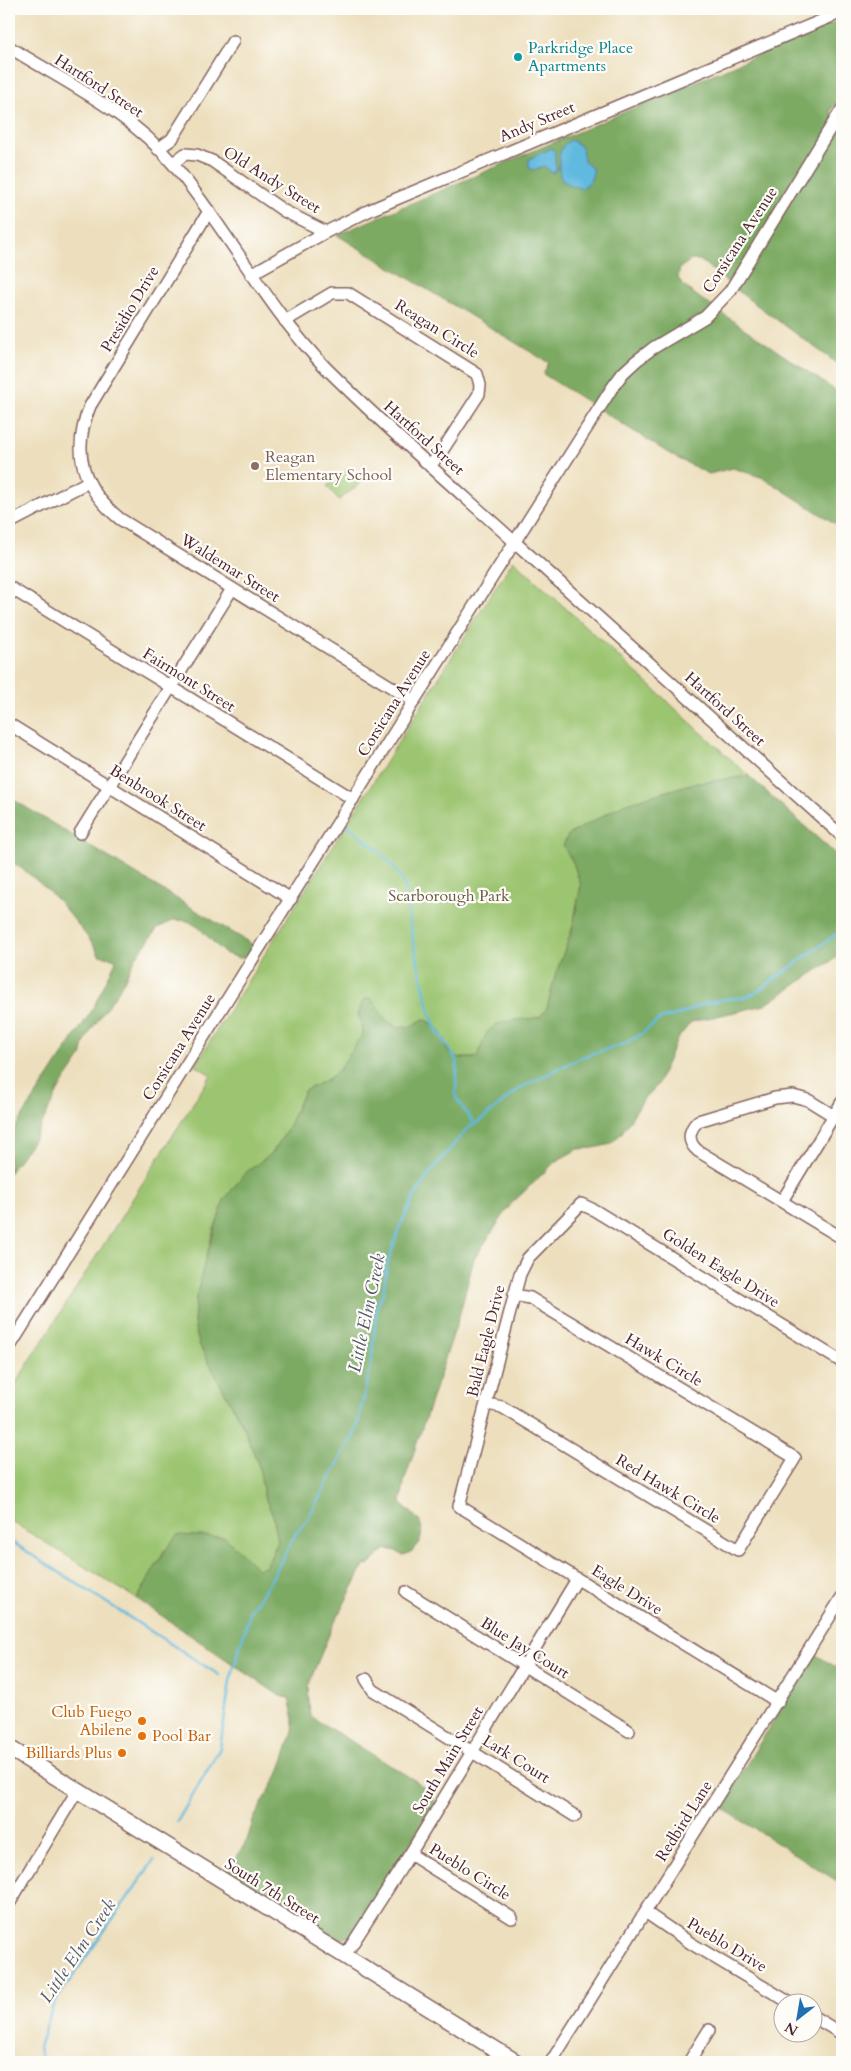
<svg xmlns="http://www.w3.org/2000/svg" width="851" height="2071" viewBox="0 0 851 2071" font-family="Cardo,serif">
<rect width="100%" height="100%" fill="#fdfcf7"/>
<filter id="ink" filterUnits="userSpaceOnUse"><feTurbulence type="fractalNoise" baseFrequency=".02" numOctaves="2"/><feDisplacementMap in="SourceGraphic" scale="10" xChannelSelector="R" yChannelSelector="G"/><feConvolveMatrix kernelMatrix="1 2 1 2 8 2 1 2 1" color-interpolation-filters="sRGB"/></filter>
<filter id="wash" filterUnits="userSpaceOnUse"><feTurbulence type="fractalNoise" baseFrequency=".0096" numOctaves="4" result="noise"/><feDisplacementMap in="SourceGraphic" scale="20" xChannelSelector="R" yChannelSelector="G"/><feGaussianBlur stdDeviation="1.12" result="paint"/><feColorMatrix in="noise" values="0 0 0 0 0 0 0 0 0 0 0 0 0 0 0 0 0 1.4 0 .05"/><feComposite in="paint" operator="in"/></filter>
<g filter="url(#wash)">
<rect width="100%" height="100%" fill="#eddfbd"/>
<g fill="#9cc571" stroke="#73724e">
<polygon points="350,468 361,483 339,500 327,486"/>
<polygon points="513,560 749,776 691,784 624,804 568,835 564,846 573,862 581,885 572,930 555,976 547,1009 540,1017 527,1020 513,1020 487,1033 482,1050 476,1058 453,1058 446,1050 445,1038 424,1019 412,1026 398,1028 387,1021 358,1013 363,1033 339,1070 328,1079 304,1091 286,1132 273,1152 245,1174 214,1228 196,1298 194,1323 199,1344 245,1430 259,1466 264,1496 273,1515 278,1541 266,1567 257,1569 164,1550 157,1566 137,1599 9,1520 9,1394 211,1075 195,1065"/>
</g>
<g fill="#7daa63" stroke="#646447">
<polygon points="842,19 842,92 830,112 842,119 842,367 747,298 700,260 691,260 680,268 678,278 684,286 701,299 842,395 842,528 764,478 733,468 709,474 673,456 543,374 549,363 337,235"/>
<path d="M749,776L842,860V954L765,1005L691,1022L676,1041L657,1086L643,1100L621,1134L611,1144L594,1148L578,1149L556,1161L511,1204L474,1259L458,1320L404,1482L401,1503C407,1509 415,1515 419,1521C427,1534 416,1554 402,1555L396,1551L386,1549C377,1555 375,1563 364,1566L333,1625L308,1686L310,1716L419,1783L436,1801L363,1919C356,1929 350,1941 337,1939L228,1871L247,1840L254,1818L278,1775L287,1750L293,1731L294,1720L289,1698L280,1696L137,1599C150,1577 161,1554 177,1535L225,1537L257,1569L266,1567L278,1541L273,1515L264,1496L259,1466L245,1430L199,1344L194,1323L196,1298L205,1260L224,1200L244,1174L273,1152L286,1132L304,1091L328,1079L339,1070L363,1033C360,1019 355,1012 365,999L371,998L387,1021L398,1028L412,1026L424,1019C457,1032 430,1062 476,1058C482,1050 482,1040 487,1033C498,1017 524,1021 540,1017L547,1008L555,976L572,930L581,885L573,862L563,846L568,835L624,804L691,784Z"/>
<path d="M9,797L255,946L247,957L239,958L224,953L198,927L188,921L174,920L158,928L136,957L119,990L91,1030L84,1044L81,1057L59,1089L34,1139L9,1173V1137L92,1010L116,961L113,958L99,955L95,947C67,910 48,885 9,860Z"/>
<polygon points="815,1654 842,1671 842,1884 720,1807"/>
</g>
<g fill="#61b9df" stroke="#566c85">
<path d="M571,140L582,147L584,161L594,170L590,182L582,188C576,188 567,184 563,180C557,174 558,155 562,148C564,144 567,142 571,140Z"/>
<polygon points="552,148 555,152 555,163 557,167 555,172 552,173 544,166 533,170 529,168 529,159"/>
</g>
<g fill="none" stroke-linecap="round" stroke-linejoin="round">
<g stroke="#61b9df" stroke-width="2.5">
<polyline points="344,822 378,850 392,865 404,882 413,941 430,1013 435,1027 457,1061 456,1098 473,1122"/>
<polyline points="9,1540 219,1675"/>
<polyline points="177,1822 220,1748 230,1681 251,1609 267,1587 296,1533 307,1520 356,1431 371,1365 377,1305 383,1293 387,1265 399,1228 414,1197 432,1170 467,1129 485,1117 520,1088 584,1056 624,1044 643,1033 660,1019 681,1014 703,1004 724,999 741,998 755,993 842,930"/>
<polyline points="42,2062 39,2047 54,2003 154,1860"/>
</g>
</g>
</g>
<g filter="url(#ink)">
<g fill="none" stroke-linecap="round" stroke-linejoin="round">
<g stroke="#83625e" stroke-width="14">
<g id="minor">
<path d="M9,47C65,82 130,112 173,164C228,230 266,307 326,368C388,430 454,487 518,545C626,642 734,739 842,836"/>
<polyline points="158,149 172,139 233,41"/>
<polyline points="173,163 185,154 197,155 212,161 284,211 326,232"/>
<path d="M209,211L90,406C71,452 82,488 120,519L414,701"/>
<polyline points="251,274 326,232 370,210 842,12"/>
<polyline points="285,321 332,293 348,293 477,374 480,385 479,394 442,451 430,466"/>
<polyline points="9,523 88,482"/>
<polyline points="9,587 353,799"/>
<polyline points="9,724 291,899"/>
<polyline points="80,833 232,589"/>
<path d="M834,1116L808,1100L793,1096L775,1098L698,1121C688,1131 687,1142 698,1151L842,1238"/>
<polyline points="782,1201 842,1102"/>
<polyline points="9,1348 414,701 612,388 623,373 636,361 653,348 705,317 730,291 842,109"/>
<polyline points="487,1404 502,1407 738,1550 795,1458 530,1298 514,1295"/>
<polyline points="406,1592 629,1731"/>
<polyline points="366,1679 373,1690 575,1816"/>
<polyline points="778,1702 459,1506 520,1274 528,1258 581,1204 594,1210 842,1362"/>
<polyline points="410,1854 512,1918"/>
<polyline points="9,1904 77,1791"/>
<polyline points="645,1912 692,1944 792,2004"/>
<polyline points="344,1957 410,1854 577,1579"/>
<polyline points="814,2017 842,2034"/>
<polyline points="551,2062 842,1597"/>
<polyline points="689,2062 709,2030"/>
</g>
</g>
<g stroke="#83625e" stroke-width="18">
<polyline id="major" points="9,1748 516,2062"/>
</g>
<use href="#minor" stroke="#fff" stroke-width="11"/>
<use href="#major" stroke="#fff" stroke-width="15"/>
</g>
</g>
<circle fill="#0f9aa8" stroke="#fdfcf7" stroke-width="2" cx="518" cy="57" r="5"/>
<circle fill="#8d6e63" stroke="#fdfcf7" stroke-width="2" cx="255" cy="466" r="5"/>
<g fill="#e8710a" stroke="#fdfcf7" stroke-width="2">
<circle cx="142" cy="1721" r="5"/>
<circle cx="142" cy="1736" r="5"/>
<circle cx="122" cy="1753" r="5"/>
</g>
<g text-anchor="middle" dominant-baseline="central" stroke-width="4.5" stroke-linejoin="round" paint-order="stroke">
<g font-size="16" fill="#0d838f" stroke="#fdfcf7" text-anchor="start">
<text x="528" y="48">Parkridge Place<tspan x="528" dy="18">Apartments</tspan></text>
</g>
<g font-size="16" fill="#4a1f2b" stroke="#fdfcf7">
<text transform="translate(99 86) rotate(33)">Hartford Street</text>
<text transform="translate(537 122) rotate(-23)">Andy Street</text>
<text transform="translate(272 180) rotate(32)">Old Andy Street</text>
<text transform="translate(740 240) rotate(-57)">Corsicana Avenue</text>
<text transform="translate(130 309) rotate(-59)">Presidio Drive</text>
<text transform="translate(437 329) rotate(32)">Reagan Circle</text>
<text transform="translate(424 438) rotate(42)">Hartford Street</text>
<text transform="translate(230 568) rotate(32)">Waldemar Street</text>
<text transform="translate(189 680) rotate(32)">Fairmont Street</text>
<text transform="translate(394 703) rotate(-58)">Corsicana Avenue</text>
<text transform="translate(725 709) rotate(42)">Hartford Street</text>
<text transform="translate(158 798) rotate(32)">Benbrook Street</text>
<text transform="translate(179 1047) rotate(-58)">Corsicana Avenue</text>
<text transform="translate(721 1268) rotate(32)">Golden Eagle Drive</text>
<text transform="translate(486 1341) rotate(-76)">Bald Eagle Drive</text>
<text transform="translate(664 1360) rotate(31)">Hawk Circle</text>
<text transform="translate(668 1489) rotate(31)">Red Hawk Circle</text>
<text transform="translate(627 1590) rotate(32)">Eagle Drive</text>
<text transform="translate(525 1648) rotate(32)">Blue Jay Court</text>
<text transform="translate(516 1759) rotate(32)">Lark Court</text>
<text transform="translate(448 1760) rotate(-59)">South Main Street</text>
<text transform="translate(684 1821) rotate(-58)">Redbird Lane</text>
<text transform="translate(470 1872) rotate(32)">Pueblo Circle</text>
<text transform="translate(272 1891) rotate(32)">South 7th Street</text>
<text transform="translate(727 1945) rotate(31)">Pueblo Drive</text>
</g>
<g font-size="16" fill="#785e54" stroke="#fdfcf7" text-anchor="start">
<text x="265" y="457">Reagan<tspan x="265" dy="18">Elementary School</tspan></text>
</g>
<g font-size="16" fill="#675944" stroke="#fdfcf7">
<text x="449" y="896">Scarborough Park</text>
</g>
<g font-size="16" fill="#c56008" stroke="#fdfcf7" text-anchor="end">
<text x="132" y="1712">Club Fuego<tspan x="132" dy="18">Abilene</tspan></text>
<text x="152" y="1736" text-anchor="start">Pool Bar</text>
<text x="112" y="1753">Billiards Plus</text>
</g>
<g font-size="18" font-style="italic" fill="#52556a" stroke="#fdfcf7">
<text transform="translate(367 1313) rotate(-78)">Little Elm Creek</text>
<text transform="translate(78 1951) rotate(-56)">Little Elm Creek</text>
</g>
</g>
<rect width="851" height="2071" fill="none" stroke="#fdfcf7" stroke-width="30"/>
<g transform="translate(798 2018) rotate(211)"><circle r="24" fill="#fdfcf7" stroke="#b5a4a5"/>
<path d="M0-4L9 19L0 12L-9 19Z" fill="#1f6fb2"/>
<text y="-8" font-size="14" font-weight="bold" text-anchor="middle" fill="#4a1f2b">N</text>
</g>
</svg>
